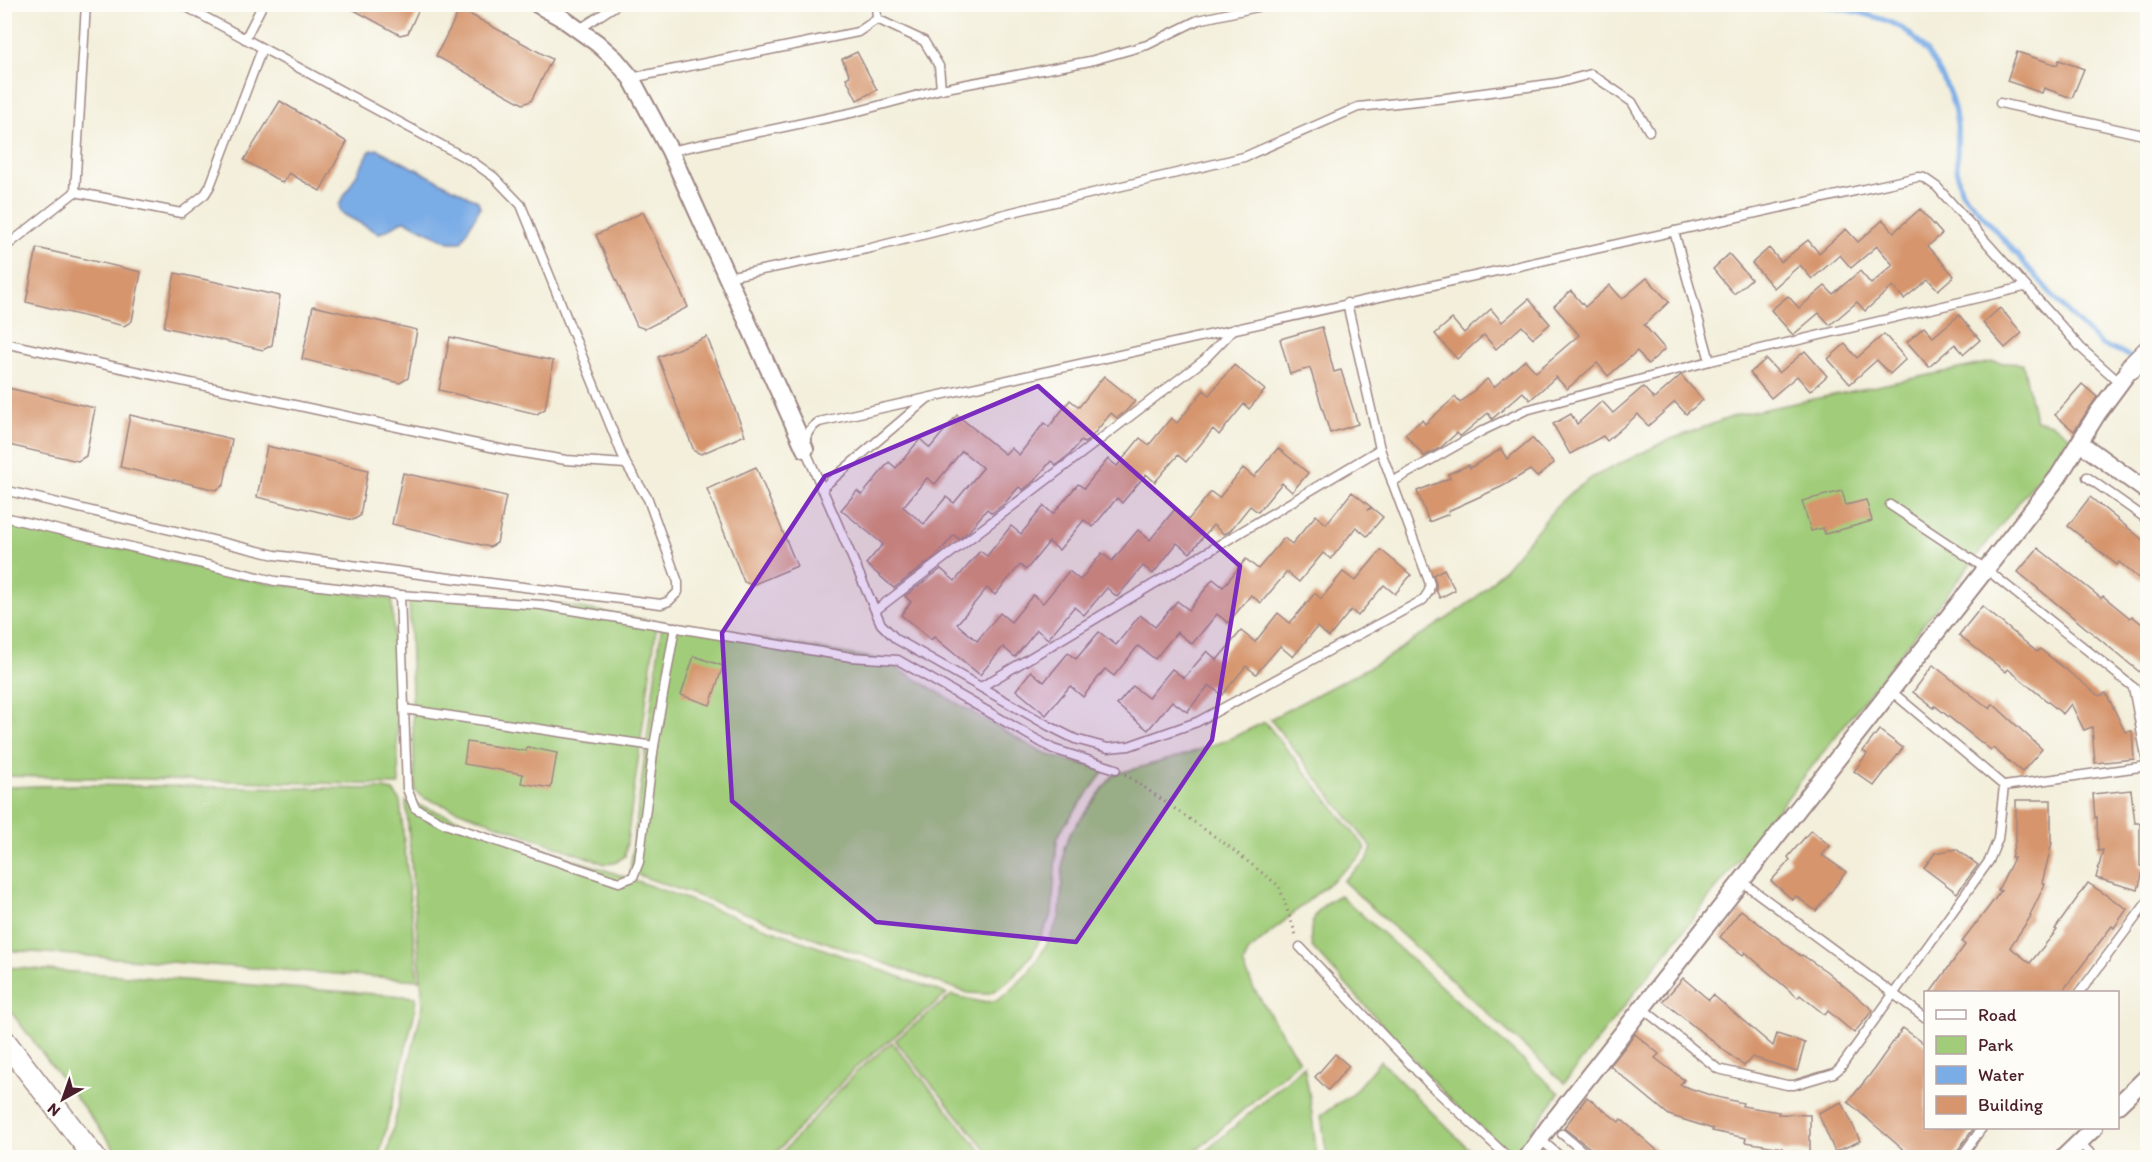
<svg xmlns="http://www.w3.org/2000/svg" width="2152" height="1162" viewBox="0 0 2152 1162" font-family="Itim,sans-serif">
<rect width="100%" height="100%" fill="#fdfcf7"/>
<filter id="ink" filterUnits="userSpaceOnUse"><feTurbulence type="fractalNoise" baseFrequency=".0167" numOctaves="2"/><feDisplacementMap in="SourceGraphic" scale="12" xChannelSelector="R" yChannelSelector="G"/><feConvolveMatrix kernelMatrix="1 2 1 2 8 2 1 2 1" color-interpolation-filters="sRGB"/></filter>
<filter id="wash" filterUnits="userSpaceOnUse"><feTurbulence type="fractalNoise" baseFrequency=".008" numOctaves="4" result="noise"/><feDisplacementMap in="SourceGraphic" scale="24" xChannelSelector="R" yChannelSelector="G"/><feGaussianBlur stdDeviation="1.35" result="paint"/><feColorMatrix in="noise" values="0 0 0 0 0 0 0 0 0 0 0 0 0 0 0 0 0 1.4 0 .05"/><feComposite in="paint" operator="in"/></filter>
<g filter="url(#wash)">
<rect width="100%" height="100%" fill="#f3efdb"/>
<g fill="#a1cd7a" stroke="#767652" stroke-width="1.5">
<polygon points="1992,362 2023,364 2035,420 2052,424 2070,437 1564,1083 1343,881 1367,860 1372,848 1270,719 1383,660 1454,614 1480,594 1506,567 1556,507 1572,492 1593,477 1666,441 1737,415"/>
<polygon points="4,518 221,574 268,583 392,599 399,785 5,776"/>
<polygon points="409,597 554,603 657,622 625,856 615,863 605,864 424,798 415,791"/>
<polygon points="662,622 883,660 1032,747 1052,756 1105,770 1063,827 1057,839 1052,913 1033,953 1013,977 996,990 987,994 968,993 630,872"/>
<polygon points="1265,722 1366,848 1361,856 1249,951 1243,964 1254,989 1299,1061 1189,1157 992,1157 895,1040 952,995 981,1002 996,1001 1009,992 1028,973 1046,946 1060,916 1064,848 1070,833 1113,775 1184,755 1227,740"/>
<polygon points="76,785 383,789 393,791 400,801 418,980 5,950 5,787"/>
<polygon points="406,801 637,881 947,994 854,1069 772,1157 386,1158 423,1005"/>
<path d="M1340,895L1559,1093L1515,1152L1507,1151L1452,1102L1312,947C1307,921 1317,906 1340,895Z"/>
<polygon points="5,967 416,997 414,1015 379,1157 121,1157 5,1004"/>
<polygon points="892,1042 986,1157 778,1157 856,1072"/>
<polygon points="1380,1061 1477,1157 1327,1157 1321,1115 1351,1095"/>
<polygon points="1304,1066 1310,1099 1317,1157 1199,1157"/>
</g>
<path fill="#7aace6" stroke="#626688" stroke-width="1.5" d="M377,149L478,201L480,208L461,242H449L406,221C395,222 389,232 378,233L341,213L339,205L370,151Z"/>
<g fill="none" stroke-linecap="round" stroke-linejoin="round">
<path stroke="#7aace6" stroke-width="5" d="M1811,4C1839,9 1866,12 1892,23C1927,38 1953,89 1957,124C1959,148 1953,169 1962,192L2070,315L2102,345L2124,353L2132,359"/>
</g>
<g id="blocks">
<g fill="#d6956d" fill-rule="evenodd">
<polygon points="343,4 421,4 408,33 400,35"/>
<polygon points="460,9 552,59 531,101 523,104 436,56"/>
<polygon points="857,52 877,90 857,100 846,78 850,76 842,59"/>
<polygon points="2017,52 2057,65 2059,60 2084,69 2072,98 2044,88 2042,93 2007,81"/>
<polygon points="280,101 347,142 320,191 289,173 283,183 244,160"/>
<polygon points="1920,209 1942,234 1928,246 1954,276 1938,290 1928,279 1904,299 1893,286 1865,311 1857,302 1830,325 1819,313 1793,335 1771,310 1788,296 1799,308 1825,286 1833,294 1860,271 1871,284 1893,265 1877,246 1851,268 1840,255 1812,279 1800,265 1774,288 1752,263 1769,248 1781,262 1808,240 1819,253 1846,229 1858,242 1883,220 1894,232"/>
<polygon points="643,212 688,307 645,329 637,326 596,235"/>
<polygon points="37,248 141,272 132,321 124,326 26,302"/>
<polygon points="1729,254 1751,279 1734,294 1713,269"/>
<polygon points="175,273 280,296 272,345 263,350 164,327"/>
<polygon points="1647,278 1669,302 1644,325 1665,349 1648,364 1637,351 1608,376 1597,363 1567,389 1556,377 1530,400 1523,392 1492,419 1488,413 1463,434 1460,436 1457,433 1440,448 1424,456 1405,434 1422,420 1425,424 1455,397 1460,403 1487,379 1494,387 1525,360 1536,372 1579,335 1554,306 1571,291 1585,307 1610,285 1622,299"/>
<polygon points="1529,299 1550,324 1533,338 1522,326 1496,349 1484,335 1457,359 1435,334 1452,319 1464,333 1491,309 1502,322"/>
<polygon points="313,306 417,330 408,378 400,383 302,359"/>
<polygon points="2000,308 2022,333 2005,348 1983,323"/>
<polygon points="1959,315 1980,340 1964,354 1955,344 1929,367 1907,342 1924,327 1933,337"/>
<polygon points="1322,327 1334,372 1341,370 1358,424 1330,433 1310,368 1290,374 1280,339"/>
<polygon points="1884,334 1906,359 1890,374 1877,360 1850,384 1828,359 1845,344 1857,358"/>
<polygon points="450,337 553,361 545,409 537,414 439,390"/>
<polygon points="707,337 745,435 701,454 694,451 658,357"/>
<polygon points="1805,351 1827,376 1810,391 1797,376 1771,398 1750,373 1766,359 1779,373"/>
<polygon points="1234,365 1265,390 1249,409 1244,404 1219,435 1213,429 1186,462 1178,455 1155,482 1146,474 1122,503 1117,498 1093,527 1084,520 1059,550 1049,542 1026,570 1020,565 995,595 987,588 957,624 977,641 1000,613 1011,622 1033,595 1043,603 1069,571 1080,580 1102,553 1112,561 1138,530 1150,540 1175,509 1188,520 1211,492 1219,498 1243,468 1254,477 1278,448 1308,473 1292,492 1282,483 1258,512 1250,506 1230,531 1224,534 1213,525 1190,553 1177,543 1153,574 1143,566 1117,597 1107,588 1084,615 1074,607 1048,639 1037,630 1015,657 1003,647 980,675 934,637 931,640 901,615 911,602 905,596 941,569 955,581 980,551 987,556 1011,526 1021,534 1044,506 1053,514 1078,484 1084,488 1108,459 1117,466 1140,438 1149,445 1171,418 1177,423 1204,390 1209,395"/>
<polygon points="1681,375 1703,400 1686,414 1675,402 1648,426 1638,414 1607,441 1603,436 1570,454 1553,424 1571,414 1577,424 1602,401 1613,413 1643,387 1654,399"/>
<path d="M1104,376L1135,401L1126,411L1117,418L1111,413L1089,440L1084,443L1081,441L1070,454L1056,465L1051,461L1034,481L1023,490L1019,487L1004,504L992,513L987,509L969,531L959,539L954,535L936,556L894,588L866,564L883,544L841,510L857,491L862,495L889,462L896,468L920,439L930,448L957,415L1005,454L1011,448L1019,455L1044,423L1049,427L1070,400L1079,407ZM962,451L983,468L954,503L946,497L924,524L903,507L927,478L935,484Z"/>
<polygon points="2082,384 2097,397 2074,431 2055,415"/>
<polygon points="4,387 95,408 86,456 78,461 4,444"/>
<polygon points="130,415 232,439 224,485 216,490 120,467"/>
<polygon points="1532,438 1554,463 1537,477 1530,470 1501,487 1448,511 1449,514 1429,522 1417,491 1450,478 1448,474 1469,465 1470,468 1501,449 1507,459"/>
<polygon points="267,446 368,470 360,516 353,520 257,497"/>
<polygon points="756,467 797,566 752,585 744,582 707,489"/>
<polygon points="403,473 506,496 497,543 490,547 392,524"/>
<polygon points="1842,491 1846,505 1866,500 1872,521 1825,534 1823,528 1811,531 1802,501"/>
<polygon points="1352,492 1371,507 1367,510 1372,508 1383,517 1367,536 1356,527 1331,559 1323,553 1299,582 1287,572 1261,603 1251,595 1228,623 1217,614 1192,644 1177,632 1155,659 1138,646 1114,676 1105,669 1083,697 1070,686 1046,715 1016,690 1031,671 1044,682 1068,653 1076,659 1099,632 1116,645 1140,615 1155,627 1177,601 1189,610 1213,579 1223,587 1246,559 1258,569 1284,538 1292,544 1316,515 1326,524"/>
<polygon points="2090,497 2148,544 2148,586 2119,562 2117,565 2068,526"/>
<polygon points="2038,548 2101,598 2103,596 2130,618 2132,616 2148,629 2148,679 2018,572"/>
<polygon points="1381,550 1411,575 1395,594 1384,585 1358,616 1351,610 1329,637 1317,627 1293,657 1280,646 1256,674 1246,666 1222,695 1209,685 1187,712 1172,701 1148,730 1117,705 1133,686 1148,698 1172,669 1184,678 1207,651 1217,660 1241,631 1255,642 1278,613 1290,623 1315,593 1321,599 1343,572 1355,581"/>
<polygon points="1444,569 1455,590 1440,598 1436,590 1436,582 1433,575"/>
<polygon points="1982,606 2037,652 2040,649 2099,696 2106,693 2125,732 2132,731 2134,759 2095,763 2092,727 2084,730 2071,704 2063,714 2008,669 2006,672 1959,635"/>
<polygon points="694,656 723,666 710,705 681,695"/>
<polygon points="1933,665 1990,709 1993,704 2042,749 2022,772 1993,748 1991,750 1935,706 1934,708 1913,692"/>
<polygon points="1879,730 1903,748 1874,786 1854,771 1867,754 1863,751"/>
<polygon points="467,742 526,751 527,747 557,753 551,788 521,783 523,774 464,764"/>
<polygon points="2131,790 2135,823 2140,823 2140,866 2144,867 2138,890 2096,878 2103,850 2098,851 2097,817 2095,818 2093,794"/>
<polygon points="2016,800 2051,800 2051,843 2052,843 2042,883 2045,884 2030,915 2031,916 2010,947 2030,963 2057,930 2055,929 2088,883 2127,909 2114,928 2112,926 2061,993 1930,993 1965,945 1962,942 2001,891 1998,890 2014,858 2011,857 2016,838"/>
<polygon points="1811,830 1830,846 1822,855 1846,872 1816,911 1796,896 1793,900 1771,881 1790,860 1788,857"/>
<polygon points="1956,849 1978,865 1957,893 1924,868 1935,853"/>
<polygon points="1741,910 1801,956 1802,955 1826,971 1873,1010 1854,1033 1828,1011 1825,1015 1800,995 1798,998 1745,952 1743,955 1720,937"/>
<polygon points="1683,978 1709,1000 1713,995 1773,1046 1777,1034 1805,1043 1797,1071 1752,1057 1744,1066 1686,1020 1663,1001"/>
<polygon points="1903,1028 1926,1045 1926,1128 1974,1128 1952,1158 1913,1158 1848,1102 1869,1076"/>
<polygon points="1635,1034 1659,1054 1655,1058 1684,1080 1680,1085 1713,1096 1743,1103 1742,1106 1779,1112 1778,1114 1810,1115 1810,1152 1782,1151 1782,1148 1745,1142 1746,1138 1712,1131 1713,1129 1669,1115 1610,1066"/>
<polygon points="1335,1054 1349,1066 1328,1090 1315,1077"/>
<polygon points="1587,1097 1619,1122 1621,1119 1666,1158 1597,1158 1595,1152 1564,1128"/>
<polygon points="1842,1102 1860,1141 1835,1152 1818,1113"/>
</g>
</g>
</g>
<g filter="url(#ink)">
<use href="#blocks" fill-opacity="0" stroke="#9e8783" stroke-width="1.5"/>
<g fill="none" stroke-linecap="round" stroke-linejoin="round">
<g stroke="#9e8783" stroke-width="11">
<g id="service">
<polyline points="877,19 924,41 939,66 941,89"/>
<polyline points="578,30 618,4"/>
<polyline points="245,39 263,4"/>
<polyline points="631,78 858,32 877,19 876,4"/>
<polyline points="2000,103 2148,136"/>
<polyline points="670,151 855,112 941,89 1090,61 1147,45 1198,20 1271,4"/>
<polyline points="75,192 181,213 205,194 210,186 262,49"/>
<polyline points="1674,231 1710,361"/>
<polyline points="4,248 75,192 86,4"/>
<polyline points="727,277 871,248 1017,211 1244,157 1358,107 1446,98 1557,83 1591,74 1632,102 1649,131"/>
<path d="M1347,303L1380,449L1430,584L1429,591L1423,600L1197,722L1129,746L1108,748L1075,739L1049,726L896,639L881,624L805,449C804,437 808,429 819,422C1185,340 1551,258 1918,177L1924,178L1937,187L2081,348L2120,383"/>
<polyline points="4,343 505,450 566,460 626,464"/>
<polyline points="2087,477 2148,520"/>
<polyline points="1392,482 1482,431 1526,410 1710,361 2024,287"/>
<polyline points="821,489 928,398"/>
<polyline points="4,490 275,555 434,576 661,604 669,601 678,592 678,582 648,499 626,464 521,205 494,177 473,162 181,4"/>
<polyline points="1890,505 1986,569 2148,699"/>
<polyline points="4,517 275,581 400,595 407,789 415,808 445,824 619,882 633,877 639,862 654,746 675,627"/>
<polyline points="400,595 541,605 851,657 898,660 1053,749 1116,769"/>
<polyline points="876,610 1204,360 1234,329"/>
<polyline points="981,687 1380,449"/>
<polyline points="2133,687 2148,767"/>
<polyline points="1891,691 2004,786"/>
<polyline points="404,709 654,746"/>
<polyline points="1741,881 1926,1018"/>
<polyline points="1300,947 1428,1083 1509,1158"/>
<polyline points="2080,992 2148,901"/>
<polyline points="1642,1008 1718,1069 1787,1085 1794,1085 1834,1073 1840,1068 1989,861 1998,839 2004,786 2147,766"/>
<polyline points="1562,1134 1591,1158"/>
<polyline points="1540,1139 1562,1158"/>
<polyline points="2079,1142 2095,1158"/>
<polyline points="1960,1158 1982,1128"/>
</g>
</g>
<g stroke="#9e8783" stroke-width="20">
<g id="minor">
<polyline points="537,4 562,18 597,43 615,59 631,78 670,151 805,449"/>
<polyline points="2080,443 2148,492"/>
<polyline points="2118,1105 2148,1076"/>
<polyline points="1527,1158 1548,1128 2058,477 2097,414 2131,368"/>
<polyline points="2063,1158 2094,1128"/>
</g>
</g>
<g stroke="#9e8783" stroke-width="24">
<g id="tertiary">
<polyline points="2131,368 2148,351"/>
<polyline points="4,1040 95,1158"/>
</g>
</g>
<polyline stroke="#9e8783" stroke-width="3" stroke-dasharray="1.5 4.5" stroke-linecap="butt" points="1125,774 1224,843 1279,886 1296,935"/>
<use href="#service" stroke="#fff" stroke-width="8"/>
<use href="#minor" stroke="#fff" stroke-width="16"/>
<use href="#tertiary" stroke="#fff" stroke-width="21"/>
</g>
</g>
<path fill="#7b2cbf" fill-opacity="0.2" stroke="#7b2cbf" stroke-width="4.5" stroke-linejoin="round" d="M1038,386L1240,566L1212,740L1076,942L876,922L732,801L722,633L825,476Z"/>
<rect width="2152" height="1162" fill="none" stroke="#fdfcf7" stroke-width="24"/>
<rect x="1924" y="991" width="195" height="138" fill="#fdfcf7" stroke="#b5a4a5" stroke-width="1.5"/>
<rect x="1936" y="1010" width="30" height="9" fill="#ffffff" stroke="#b5a4a5" stroke-width="1.5"/>
<text x="1978" y="1021" font-size="18" fill="#4a1f2b">Road</text>
<rect x="1936" y="1036" width="30" height="18" fill="#a1cd7a" stroke="#b5a4a5" stroke-width="1.5"/>
<text x="1978" y="1051" font-size="18" fill="#4a1f2b">Park</text>
<rect x="1936" y="1066" width="30" height="18" fill="#7aace6" stroke="#b5a4a5" stroke-width="1.5"/>
<text x="1978" y="1081" font-size="18" fill="#4a1f2b">Water</text>
<rect x="1936" y="1096" width="30" height="18" fill="#d6956d" stroke="#b5a4a5" stroke-width="1.5"/>
<text x="1978" y="1111" font-size="18" fill="#4a1f2b">Building</text>
<g transform="translate(63 1099) rotate(220)" stroke="#fdfcf7" stroke-width="4.5" paint-order="stroke">
<path d="M0-4.5L10 22L0 15L-10 22Z" fill="#4a1f2b"/>
<text y="-9" font-size="16" font-weight="bold" text-anchor="middle" fill="#4a1f2b">N</text>
</g>
</svg>
